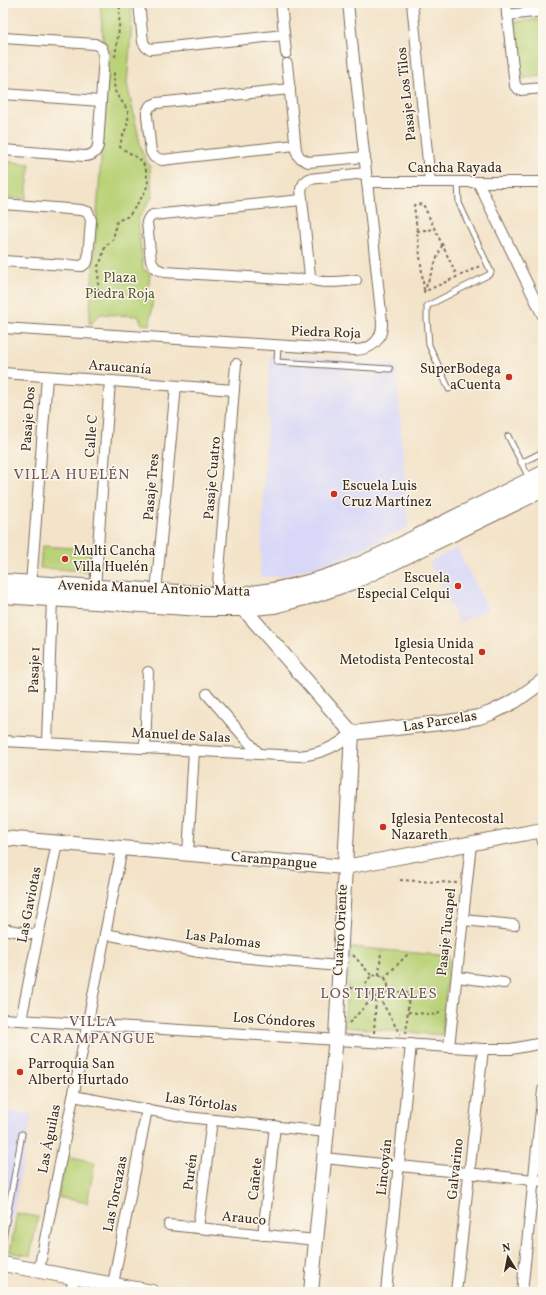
<svg xmlns="http://www.w3.org/2000/svg" width="546" height="1295" viewBox="0 0 546 1295" font-family="Vollkorn,serif">
<rect width="100%" height="100%" fill="#fbf7ec"/>
<filter id="ink" filterUnits="userSpaceOnUse"><feTurbulence type="fractalNoise" baseFrequency=".025" numOctaves="2"/><feDisplacementMap in="SourceGraphic" scale="8" xChannelSelector="R" yChannelSelector="G"/><feConvolveMatrix kernelMatrix="1 2 1 2 8 2 1 2 1" color-interpolation-filters="sRGB"/></filter>
<filter id="wash" filterUnits="userSpaceOnUse"><feTurbulence type="fractalNoise" baseFrequency=".012" numOctaves="4" result="noise"/><feDisplacementMap in="SourceGraphic" scale="16" xChannelSelector="R" yChannelSelector="G"/><feGaussianBlur stdDeviation="0.9" result="paint"/><feColorMatrix in="noise" values="0 0 0 0 0 0 0 0 0 0 0 0 0 0 0 0 0 1.4 0 .05"/><feComposite in="paint" operator="in"/></filter>
<g filter="url(#wash)">
<rect width="100%" height="100%" fill="#f3e3c8"/>
<g fill="#d8d7f8">
<polygon points="270,355 396,364 408,527 347,556 283,576 260,577"/>
<polygon points="457,548 488,609 459,623 429,562"/>
<polygon points="3,1109 32,1114 6,1249 3,1248"/>
</g>
<g fill="#b9d277" stroke="#7a7e4a">
<polygon points="100,3 131,3 132,22 127,84 142,152 150,167 152,197 138,219 143,269 150,273 148,297 153,298 150,325 142,324 138,316 100,314 92,323 89,323 109,49 103,39"/>
<polygon points="543,19 543,76 517,79 511,22"/>
<polygon points="3,161 30,164 26,199 3,197"/>
<polygon points="42,546 90,549 88,571 40,568"/>
<polygon points="351,947 449,956 442,1035 344,1027"/>
<polygon points="67,1156 95,1162 87,1203 58,1197"/>
<polygon points="17,1213 38,1217 30,1256 10,1252"/>
</g>
</g>
<g filter="url(#ink)">
<g fill="none" stroke-linecap="round" stroke-linejoin="round">
<g stroke="#7b6b5a" stroke-width="7">
<g id="lane">
<polyline points="278,346 277,362 390,369"/>
<polyline points="449,389 429,345 427,319 427,306 490,274 491,272 459,203 458,182"/>
<polyline points="508,436 529,478"/>
<polyline points="521,463 543,452"/>
<polyline points="3,1238 22,1134"/>
</g>
</g>
<g stroke="#7b6b5a" stroke-width="12">
<g id="street">
<polyline points="139,3 143,42 146,47 151,49 284,35"/>
<polyline points="281,3 286,53"/>
<polyline points="412,3 430,182"/>
<polyline points="506,3 515,86 520,90 543,88"/>
<polyline points="507,15 543,11"/>
<path d="M3,38L95,44L102,48L104,55L98,146C96,153 91,156 84,156L3,150"/>
<polyline points="287,64 296,150 299,157 308,162 365,157"/>
<polyline points="290,89 157,103 150,106 147,112 147,116 151,152 154,157 162,160 295,145"/>
<polyline points="3,94 101,101"/>
<polyline points="367,182 543,182"/>
<polyline points="478,182 543,316"/>
<polyline points="301,200 153,215 149,218 147,222 151,261 155,268 164,272 298,280 311,278"/>
<polyline points="3,204 81,210 88,212 91,220 88,258 87,262 82,266 3,261"/>
<path d="M356,280C346,281 323,284 314,280C312,279 311,278 310,276L301,189L304,183L309,179L366,173"/>
<path d="M3,328L354,350C371,350 383,340 382,322L348,3"/>
<polyline points="3,373 234,390"/>
<polyline points="31,584 47,377"/>
<polyline points="95,588 110,381"/>
<polyline points="156,592 176,386"/>
<polyline points="217,595 236,364"/>
<polyline points="207,694 259,754"/>
<path d="M3,741L299,756C320,754 337,747 352,733"/>
<polyline points="47,743 52,598"/>
<polyline points="145,748 148,672"/>
<polyline points="540,831 543,842"/>
<polyline points="188,854 194,750"/>
<polyline points="463,920 514,925"/>
<polyline points="3,929 38,935"/>
<polyline points="105,934 199,952 238,957 339,966"/>
<polyline points="457,977 504,983"/>
<polyline points="3,1019 483,1049 511,1049 543,1043"/>
<polyline points="21,1020 57,843"/>
<polyline points="449,1047 471,844"/>
<polyline points="73,1096 187,1117 326,1132"/>
<polyline points="324,1158 543,1181"/>
<polyline points="169,1225 316,1240"/>
<polyline points="198,1228 212,1120"/>
<polyline points="263,1235 275,1126"/>
<polyline points="39,1270 122,848"/>
<polyline points="113,1284 147,1109"/>
<polyline points="71,1292 74,1277"/>
<polyline points="386,1292 411,1044"/>
<polyline points="456,1292 483,1049"/>
<polyline points="522,1292 543,1090"/>
</g>
</g>
<g stroke="#7b6b5a" stroke-width="16">
<g id="secondary">
<polyline points="243,608 352,733 336,1037 311,1292"/>
<polyline points="352,733 449,722 479,717 491,713 515,701 543,681"/>
<polyline points="3,838 345,867 543,830"/>
<polyline points="3,1264 152,1292"/>
</g>
</g>
<g stroke="#7b6b5a" stroke-width="18">
<g id="primary">
<path d="M3,582L227,596C266,594 304,586 340,573C371,562 400,546 429,531C467,512 505,493 543,474"/>
<polyline points="3,595 202,608 243,608 274,605 316,594 356,580 543,489"/>
</g>
</g>
<g stroke="#7b6b5a" stroke-width="2" stroke-dasharray="3 3" stroke-linecap="butt">
<polyline points="115,57 119,29 120,3"/>
<polyline points="417,231 435,229"/>
<polyline points="442,245 424,292 480,266"/>
<polyline points="424,290 414,205 423,204 457,276"/>
<path d="M98,291C98,283 99,274 98,266C103,259 103,250 106,246C108,243 111,243 113,239C115,233 114,228 117,221L129,216L144,194L148,184L146,170L142,161L120,147C121,135 130,126 128,113C126,104 118,99 115,91C114,86 114,78 114,72"/>
<polyline points="400,880 457,883"/>
<polyline points="353,955 372,976"/>
<polyline points="379,975 381,951"/>
<circle cx="377" cy="986" r="11"/>
<polyline points="384,978 408,954"/>
<polyline points="350,988 366,989"/>
<polyline points="387,991 409,993 406,1035"/>
<polyline points="379,997 400,1034"/>
<polyline points="408,1012 437,1015 442,1010"/>
<polyline points="349,1023 374,997"/>
<polyline points="374,1033 376,997"/>
</g>
<use href="#lane" stroke="#fff" stroke-width="5"/>
<use href="#street" stroke="#fff" stroke-width="10"/>
<use href="#secondary" stroke="#fff" stroke-width="14"/>
<use href="#primary" stroke="#fff" stroke-width="16"/>
</g>
</g>
<g fill="#c8321e" stroke="#fbf7ec" stroke-width="1.5">
<circle cx="509" cy="377" r="4"/>
<circle cx="334" cy="494" r="4"/>
<circle cx="65" cy="559" r="4"/>
<circle cx="458" cy="586" r="4"/>
<circle cx="482" cy="652" r="4"/>
<circle cx="383" cy="827" r="4"/>
<circle cx="20" cy="1072" r="4"/>
</g>
<g text-anchor="middle" dominant-baseline="central" stroke-width="3" stroke-linejoin="round" paint-order="stroke">
<g font-size="14" fill="#3b2a1e" stroke="#fbf7ec">
<text transform="translate(407 94) rotate(-96)">Pasaje Los Tilos</text>
<text x="455" y="168">Cancha Rayada</text>
<text transform="translate(326 333) rotate(2)">Piedra Roja</text>
<text transform="translate(120 368) rotate(4)">Araucanía</text>
<text transform="translate(29 419) rotate(-86)">Pasaje Dos</text>
<text transform="translate(92 436) rotate(-86)">Calle C</text>
<text transform="translate(213 478) rotate(-85)">Pasaje Cuatro</text>
<text transform="translate(152 487) rotate(-85)">Pasaje Tres</text>
<text transform="translate(154 589) rotate(2)">Avenida Manuel Antonio Matta</text>
<text transform="translate(35 670) rotate(-88)">Pasaje 1</text>
<text transform="translate(440 722) rotate(-9)">Las Parcelas</text>
<text transform="translate(181 736) rotate(3)">Manuel de Salas</text>
<text transform="translate(274 861) rotate(5)">Carampangue</text>
<text transform="translate(30 905) rotate(-79)">Las Gaviotas</text>
<text transform="translate(341 930) rotate(-87)">Cuatro Oriente</text>
<text transform="translate(447 932) rotate(-84)">Pasaje Tucapel</text>
<text transform="translate(223 940) rotate(7)">Las Palomas</text>
<text transform="translate(274 1021) rotate(4)">Los Cóndores</text>
<text transform="translate(201 1103) rotate(8)">Las Tórtolas</text>
<text transform="translate(50 1139) rotate(-79)">Las Águilas</text>
<text transform="translate(385 1167) rotate(-84)">Lincoyán</text>
<text transform="translate(456 1169) rotate(-84)">Galvarino</text>
<text transform="translate(191 1172) rotate(-83)">Purén</text>
<text transform="translate(256 1179) rotate(-84)">Cañete</text>
<text transform="translate(116 1194) rotate(-79)">Las Torcazas</text>
<text transform="translate(244 1219) rotate(6)">Arauco</text>
</g>
<g font-size="14" fill="#5a5434" stroke="#fbf7ec">
<text x="120" y="278">Plaza<tspan x="120" dy="16">Piedra Roja</tspan></text>
</g>
<g font-size="14" fill="#3b2a1e" stroke="#fbf7ec" text-anchor="start">
<text x="501" y="369" text-anchor="end">SuperBodega<tspan x="501" dy="16">aCuenta</tspan></text>
<text x="342" y="486">Escuela Luis<tspan x="342" dy="16">Cruz Martínez</tspan></text>
<text x="73" y="551">Multi Cancha<tspan x="73" dy="16">Villa Huelén</tspan></text>
<text x="450" y="578" text-anchor="end">Escuela<tspan x="450" dy="16">Especial Celqui</tspan></text>
<text x="474" y="644" text-anchor="end">Iglesia Unida<tspan x="474" dy="16">Metodista Pentecostal</tspan></text>
<text x="391" y="819">Iglesia Pentecostal<tspan x="391" dy="16">Nazareth</tspan></text>
<text x="28" y="1064">Parroquia San<tspan x="28" dy="16">Alberto Hurtado</tspan></text>
</g>
<g font-size="15" letter-spacing="1" fill="#6c535c" stroke="#fbf7ec">
<text x="72" y="475">VILLA HUELÉN</text>
<text x="379" y="994">LOS TIJERALES</text>
<text x="93" y="1022">VILLA<tspan x="93" dy="17">CARAMPANGUE</tspan></text>
</g>
</g>
<rect width="546" height="1295" fill="none" stroke="#fbf7ec" stroke-width="16"/>
<g transform="translate(508 1257) rotate(350)" stroke="#fbf7ec" stroke-width="3" paint-order="stroke">
<path d="M0-3L7 15L0 10L-7 15Z" fill="#3b2a1e"/>
<text y="-6" font-size="11" font-weight="bold" text-anchor="middle" fill="#3b2a1e">N</text>
</g>
</svg>
